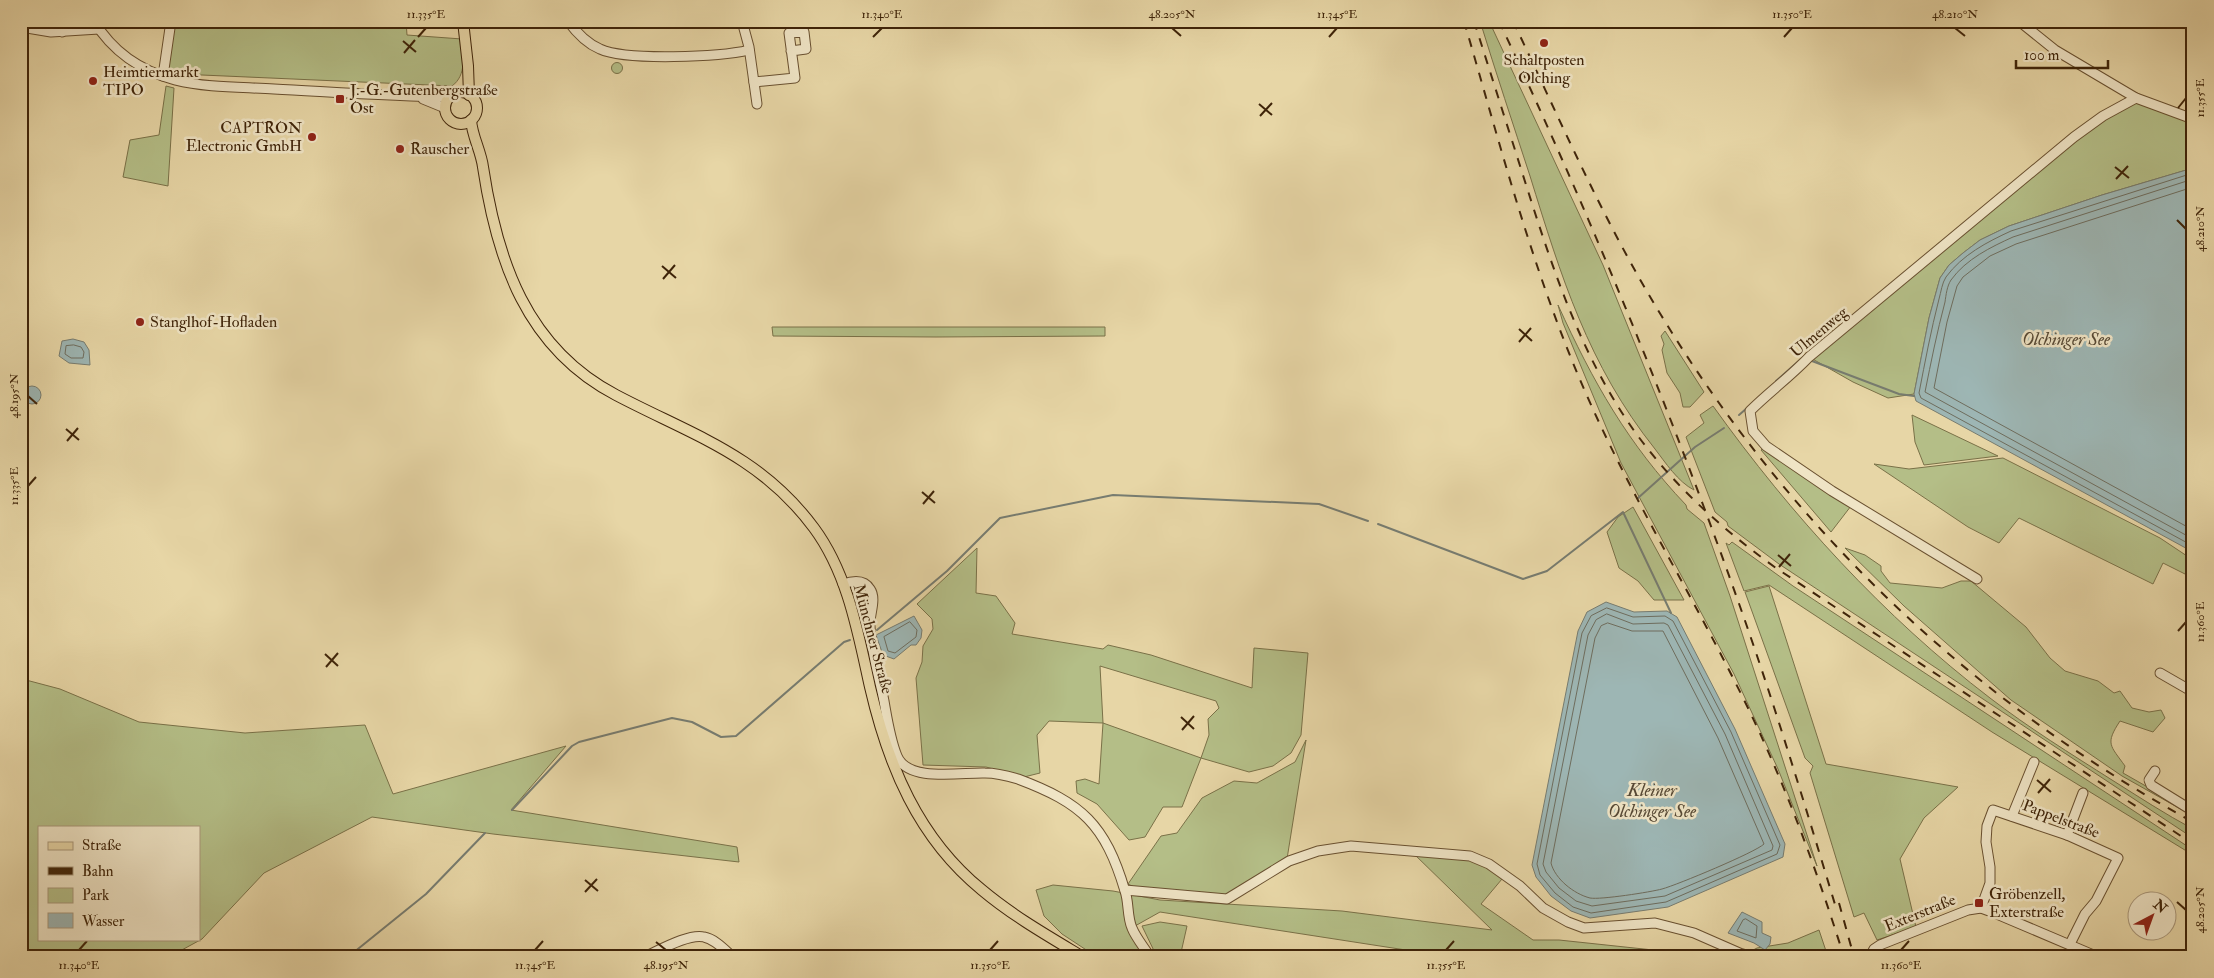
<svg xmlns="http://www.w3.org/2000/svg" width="2214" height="978" viewBox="0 0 2214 978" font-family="'IM FELL Double Pica',serif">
<rect width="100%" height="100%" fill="#e7d6a6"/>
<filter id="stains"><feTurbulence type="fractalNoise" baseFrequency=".004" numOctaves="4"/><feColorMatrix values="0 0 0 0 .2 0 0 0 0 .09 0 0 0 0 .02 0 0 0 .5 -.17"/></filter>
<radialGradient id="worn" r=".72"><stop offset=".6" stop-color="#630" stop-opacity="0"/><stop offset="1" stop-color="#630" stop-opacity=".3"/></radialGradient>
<g fill="#b4be87" stroke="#7a7148" fill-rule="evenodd">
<path d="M175,21H406L407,35L462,39C463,55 467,75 452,86L179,74L168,69Z"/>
<path d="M1480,21H1489L1603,265L1694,490C1678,482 1665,462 1655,449C1588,365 1561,276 1530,176C1513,124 1496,73 1480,21Z"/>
<circle cx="617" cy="68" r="5.5"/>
<polygon points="166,86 174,88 168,186 123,177 130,140 159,135"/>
<polygon points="2136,98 2193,119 2193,168 2102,195 2009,226 1980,240 1963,253 1949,265 1940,278 1929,318 1914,394 1888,398 1853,382 1809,357 2074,137"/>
<path d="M1558,305C1593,382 1628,444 1686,505L1687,509L1704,523L1730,596L1817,866L1778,769L1734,674L1621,463L1563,323Z"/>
<polygon points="772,327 1105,327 1105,336 936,337 773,336"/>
<polygon points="1665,331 1704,392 1690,407 1683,407 1680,393 1667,373 1662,350 1664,344 1661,336"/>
<path d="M1713,406C1791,515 1884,617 1990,698C2029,728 2071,754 2112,780C2139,797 2165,814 2193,829V838L1779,564L1728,526L1727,522L1715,512L1686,437L1704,423L1700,415Z"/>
<polygon points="1912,415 1998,456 1924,465 1915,442"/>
<polygon points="1764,448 1851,506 1831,532 1761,450"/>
<polygon points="2003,458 2160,538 2193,560 2193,578 2163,563 2153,584 2019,518 1999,543 1968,527 1874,464 1909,469"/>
<polygon points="1633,507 1684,600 1654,600 1638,581 1619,568 1607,532 1618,517"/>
<polygon points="1732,542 1793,586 2193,850 2193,855 1992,732 1769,585 1744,591 1726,543 1729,545"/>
<path d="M977,548L976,593L996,596L1015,623L1012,634L1103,649L1108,645L1151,655L1252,688L1254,648L1308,653L1301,735L1291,753L1273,766L1249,772L1201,758L1182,807H1163L1145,837L1129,840L1097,804L1077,793L1076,781L1085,779L1099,784L1103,723L1049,721L1037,735L1040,773L1024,777L986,767L923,765L916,678L922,662L923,646L933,629L932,619L917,604ZM1100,666L1216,701L1219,708L1208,719L1209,735L1201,758L1103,723Z"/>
<path d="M1845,548L1865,555L1881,566V571L1890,583L1942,588L1961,581H1971L2026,627L2050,658L2065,671L2098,681L2114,693L2120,691L2132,708L2149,712L2161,710L2165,718L2153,732L2120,721C2105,744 2110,745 2125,766L2123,773L2193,813V816L2122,776L2011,700L1904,606Z"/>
<polygon points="1769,586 1826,764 1958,787 1924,818 1900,859 1916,927 1877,940 1864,913 1854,917 1810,773 1813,766 1805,758 1745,592"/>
<path d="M26,680L60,689L139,722L245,733L365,725L393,794L566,746L511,810L737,847L739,862L493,834L372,817L264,873L202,939L169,957H21V681ZM39,827H199V939H39Z"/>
<polygon points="1306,740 1287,859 1226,897 1134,887 1128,884 1161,836 1177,833 1202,798 1234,781 1257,783 1295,762"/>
<polygon points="1413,853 1477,858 1502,879 1481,904 1533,940 1559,940 1719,957 1451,957 1160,912 1135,926 1151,957 1097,957 1062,934 1044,916 1036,890 1053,885 1113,891 1160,900 1342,911 1492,930"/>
<polygon points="1160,922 1187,926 1180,957 1157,957 1142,926"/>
<polygon points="1819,930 1828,957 1740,957 1757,948 1788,943"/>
</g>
<g fill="#9db6b4" stroke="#777c70">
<polygon points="2193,168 2193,552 1916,401 1914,394 1929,318 1940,278 1949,265 1963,253 1980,240 2009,226 2102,195"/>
<polygon points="73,339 84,342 89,350 90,365 69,363 59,356 62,341"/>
<circle cx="32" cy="395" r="9"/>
<polygon points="1606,602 1634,612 1667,611 1677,617 1735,729 1785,844 1783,857 1668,907 1590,918 1571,911 1551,896 1536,877 1532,865 1578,631 1587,612"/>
<polygon points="914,616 922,630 921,638 916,645 911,645 894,659 883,655 876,635"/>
<polygon points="1742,912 1762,922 1762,933 1771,937 1770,944 1765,950 1754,943 1728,933"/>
</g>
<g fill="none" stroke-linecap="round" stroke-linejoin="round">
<g stroke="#6e6d5e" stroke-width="1">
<path d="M2193,173L2011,231C1987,242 1962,255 1946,277C1942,283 1941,292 1939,299C1931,330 1925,362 1919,393L1921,398L2193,546"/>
<path d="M2193,179L2013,237C1991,247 1966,259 1951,280C1947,286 1946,295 1945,302C1937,332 1931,362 1925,392L2193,539"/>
<polyline points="2193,187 2016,244 1990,256 1963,277 1957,286 1947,322 1934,388 2193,530"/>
<polygon points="74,345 81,347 84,352 83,358 71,358 65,354 66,346"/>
<polygon points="1607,608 1633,617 1665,616 1673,621 1731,732 1780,845 1777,854 1666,902 1591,913 1573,907 1555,893 1540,875 1537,864 1582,633 1591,616"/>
<polygon points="1607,614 1633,624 1664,623 1668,625 1725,734 1773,846 1772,850 1665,896 1592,906 1576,901 1559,888 1546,872 1543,864 1588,635 1596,620"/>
<polygon points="910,622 917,630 916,637 895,653 888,651 884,637"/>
<path d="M1608,623L1632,631H1663L1718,738L1764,844C1756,852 1677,885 1662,889C1651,892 1600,900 1590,898C1574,894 1555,879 1551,863L1595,638L1601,626Z"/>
<polygon points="1746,919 1757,926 1756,938 1737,931 1743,920"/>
</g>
<g stroke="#777c70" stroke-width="2">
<polyline points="1812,361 1899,394 1914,396"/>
<polyline points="1776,381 1801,359"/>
<polyline points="1739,415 1747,408"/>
<polyline points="1638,498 1695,447 1724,428"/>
<polyline points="1378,524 1523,579 1547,571 1623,512 1671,613"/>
<polyline points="877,630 947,571 1000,518 1113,495 1319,504 1368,521"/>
<polyline points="512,810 572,746 579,742 672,718 692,722 721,737 736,736 844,642 850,640"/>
<polyline points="348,957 426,894 485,833"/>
</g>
<g stroke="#695030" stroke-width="11">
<g id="minor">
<path d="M94,21C112,51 141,71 175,80C207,88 242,87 274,89C333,92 391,96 449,97"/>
<path d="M568,21C576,32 588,44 600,49C626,61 720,57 749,50"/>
<polyline points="742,21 749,47 757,104"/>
<polyline points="2019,21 2055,50 2136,98 2193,119"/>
<polyline points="21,27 51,32 99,29"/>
<polyline points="62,32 75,21"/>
<polyline points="163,76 171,21"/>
<polyline points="754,82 795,78 789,33 804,32 806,49 791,51"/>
<polyline points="423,99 445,108"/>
<path d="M1977,579L1832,491L1766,446L1753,431L1750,411C1769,392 1790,377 1809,357L2074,137L2103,116L2136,98"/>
<path d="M843,584C852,581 864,579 870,589C877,599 869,615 870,626C871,651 879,676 884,701C887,718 890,739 897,756C908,783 962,772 985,773C996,773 1008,776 1018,779C1082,803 1105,824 1125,891C1129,902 1127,917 1132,928C1136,938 1144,947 1150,957"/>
<polyline points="2160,673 2193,692"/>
<polyline points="2155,771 2149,780 2151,785 2193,811"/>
<polyline points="2012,816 2034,762"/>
<polyline points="2067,835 2083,793"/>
<polyline points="1125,890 1227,899 1289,861 1318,851 1351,846 1470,856 1489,864 1520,886 1543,908 1568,922 1584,928 1655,923 1694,933 1742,954 1756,957"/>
<polyline points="1981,908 1990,883 1990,867 1986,842 1987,826 1993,810 2067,835 2118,858 2096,901 2085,914 2070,944"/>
<path d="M644,957C658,951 689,933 704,937C715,939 725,950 733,957"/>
<polyline points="1870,957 1874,949 1880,945 1968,910 1981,908 1992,912 2098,957"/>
</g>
</g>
<g stroke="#3f2409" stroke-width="12">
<g id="major">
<polyline points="463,21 468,66 469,95"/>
<circle cx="461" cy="108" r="16"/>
<path d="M471,120C472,136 481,151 483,167C497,260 526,348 616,395C692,435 760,455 814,528C848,574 858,633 870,687C888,765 918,838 982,890C1013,916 1048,936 1083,957"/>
</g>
</g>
<use href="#minor" stroke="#efe4c5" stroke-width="9"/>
<use href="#major" stroke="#e7d6a6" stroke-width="10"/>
<g stroke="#3f2409" stroke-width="2" stroke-dasharray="9 9" stroke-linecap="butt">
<path d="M1464,21C1502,151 1536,284 1592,407C1634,500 1687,587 1733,678C1779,767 1814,861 1844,957"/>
<path d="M1474,21C1492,78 1510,134 1528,191C1555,276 1583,359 1635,432C1674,486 1722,529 1776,568L2193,844"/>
<path d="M1499,21C1590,215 1672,413 1743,615C1777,712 1807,812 1837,911"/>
<path d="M1513,21C1560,120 1604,222 1661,315C1791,529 1973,702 2193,822"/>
<polyline points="1839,903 1854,957"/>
</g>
</g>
<path fill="none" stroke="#3f2409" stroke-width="2" d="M1172,28L1181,36M1955,28L1965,36M418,37L426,28M873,37L882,28M1329,37L1337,28M1784,37L1792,28M403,41L416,52M404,53L415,40M1259,104L1272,115M2178,108L2186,98M1260,116L1272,103M2115,167L2129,178M2116,179L2128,166M2177,220L2186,229M662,266L676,278M663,279L675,265M1519,329L1532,341M1519,342L1531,328M28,396L37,404M66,429L79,440M67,441L78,428M28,486L36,477M922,492L935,503M923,504L934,491M1778,555L1791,566M1779,567L1790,554M2178,631L2186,622M325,654L338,666M326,667L338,653M1181,717L1194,729M1182,730L1194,716M2037,780L2051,792M2038,793L2050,779M585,880L598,891M585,892L597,879M2177,902L2186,910M656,942L666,950M79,950L87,941M535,950L543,941M990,950L998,941M1446,950L1454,941M1901,950L1909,941"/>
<g fill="#8f2418" stroke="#efe4c5" stroke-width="2">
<circle cx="1544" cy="43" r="5"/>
<circle cx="93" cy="81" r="5"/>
<rect x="335" y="94" width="10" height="10" rx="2.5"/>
<circle cx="312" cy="137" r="5"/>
<circle cx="400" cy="149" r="5"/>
<circle cx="140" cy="322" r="5"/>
<rect x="1974" y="898" width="10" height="10" rx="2.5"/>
</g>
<g text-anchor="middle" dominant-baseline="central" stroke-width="5" stroke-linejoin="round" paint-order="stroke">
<g font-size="16" fill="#3f2409" stroke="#efe4c5" text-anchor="start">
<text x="1544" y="60" text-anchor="middle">Schaltposten<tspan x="1544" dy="18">Olching</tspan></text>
<text x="103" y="72">Heimtiermarkt<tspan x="103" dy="18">TIPO</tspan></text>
<text x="350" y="90">J.-G.-Gutenbergstraße<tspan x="350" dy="18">Ost</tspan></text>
<text x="302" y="128" text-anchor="end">CAPTRON<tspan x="302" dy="18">Electronic GmbH</tspan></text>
<text x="410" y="149">Rauscher</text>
<text x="150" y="322">Stanglhof-Hofladen</text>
<text x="1989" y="894">Gröbenzell,<tspan x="1989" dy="18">Exterstraße</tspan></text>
</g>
<g font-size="16" fill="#3f2409" stroke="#efe4c5">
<text transform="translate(1819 332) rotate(-40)">Ulmenweg</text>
<text transform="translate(873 639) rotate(75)">Münchner Straße</text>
<text transform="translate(2061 819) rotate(21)">Pappelstraße</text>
<text transform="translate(1920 913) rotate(-22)">Exterstraße</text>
</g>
<g font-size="18" font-style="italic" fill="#564834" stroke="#efe4c5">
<text x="2066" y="339">Olchinger See</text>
<text x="1652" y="790">Kleiner<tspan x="1652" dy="21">Olchinger See</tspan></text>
</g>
</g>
<rect width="2214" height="978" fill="none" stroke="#e7d6a6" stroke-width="55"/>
<rect x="38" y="826" width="162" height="115" fill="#efe4c5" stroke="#a9977a"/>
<rect x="48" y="842" width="25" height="8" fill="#e7d6a6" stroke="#a9977a"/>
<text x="82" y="850" font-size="15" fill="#3f2409">Straße</text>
<rect x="48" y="867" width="25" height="8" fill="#3f2409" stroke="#a9977a"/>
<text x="82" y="876" font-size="15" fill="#3f2409">Bahn</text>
<rect x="48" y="888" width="25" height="15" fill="#b4be87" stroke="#a9977a"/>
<text x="82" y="900" font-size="15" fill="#3f2409">Park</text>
<rect x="48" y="913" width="25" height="15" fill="#9db6b4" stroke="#a9977a"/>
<text x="82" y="926" font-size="15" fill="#3f2409">Wasser</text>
<g transform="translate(2152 916) rotate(41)"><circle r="24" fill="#efe4c5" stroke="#a9977a"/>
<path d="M0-4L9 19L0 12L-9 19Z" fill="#8f2418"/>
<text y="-8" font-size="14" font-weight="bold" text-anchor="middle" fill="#3f2409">N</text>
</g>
<path d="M2016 60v8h92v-8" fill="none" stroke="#3f2409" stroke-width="2.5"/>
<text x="2024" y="60" font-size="15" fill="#3f2409" stroke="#efe4c5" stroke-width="4" paint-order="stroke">100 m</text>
<rect x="28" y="28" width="2158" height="922" fill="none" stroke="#3f2409" stroke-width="2"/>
<g font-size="12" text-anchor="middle" fill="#3f2409">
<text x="426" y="18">11.335°E</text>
<text x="882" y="18">11.340°E</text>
<text x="1172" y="18">48.205°N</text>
<text x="1337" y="18">11.345°E</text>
<text x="1792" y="18">11.350°E</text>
<text x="1955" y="18">48.210°N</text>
<text transform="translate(2200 98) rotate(-90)" y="4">11.355°E</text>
<text transform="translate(2200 229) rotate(-90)" y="4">48.210°N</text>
<text transform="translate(14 396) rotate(-90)" y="4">48.195°N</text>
<text transform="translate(14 486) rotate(-90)" y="4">11.335°E</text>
<text transform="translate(2200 622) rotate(-90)" y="4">11.360°E</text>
<text transform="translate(2200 910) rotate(-90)" y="4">48.205°N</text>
<text x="79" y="969">11.340°E</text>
<text x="535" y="969">11.345°E</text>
<text x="666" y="969">48.195°N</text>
<text x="990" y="969">11.350°E</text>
<text x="1446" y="969">11.355°E</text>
<text x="1901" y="969">11.360°E</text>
</g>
<rect width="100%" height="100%" filter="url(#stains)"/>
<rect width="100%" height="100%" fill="url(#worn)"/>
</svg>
